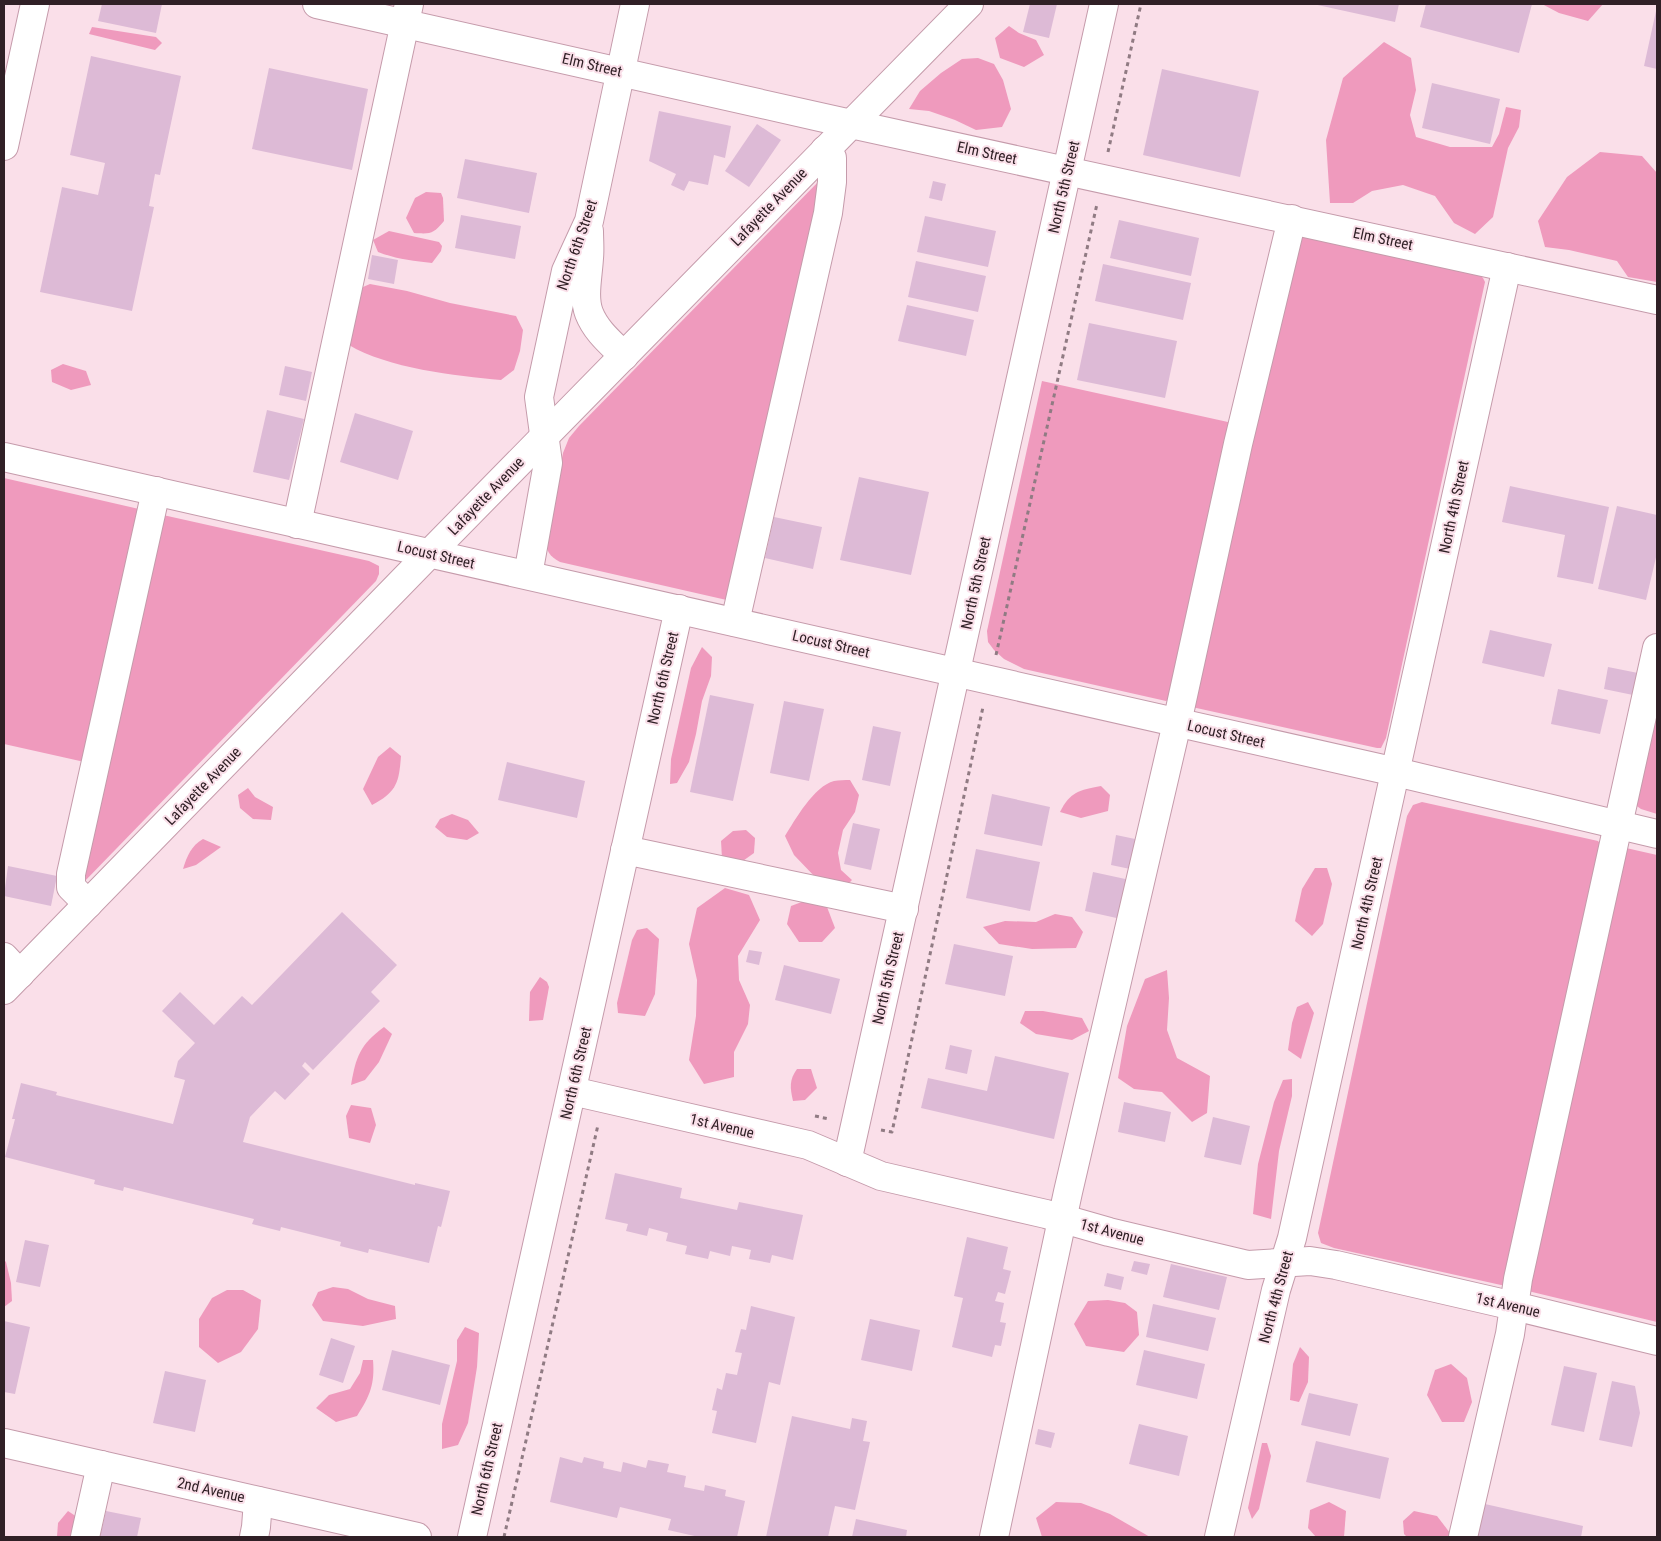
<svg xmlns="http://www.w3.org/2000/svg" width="1661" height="1541" viewBox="0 0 1661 1541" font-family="'Roboto Condensed',sans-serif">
<rect width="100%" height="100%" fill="#fadfe9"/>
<g fill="#ef9abd">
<polygon points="1542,4 1603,4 1588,21 1559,13"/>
<polygon points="1009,26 1019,33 1036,40 1044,55 1024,67 1000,58 995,38"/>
<polygon points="92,27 156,37 162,43 155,50 89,34"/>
<polygon points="1384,42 1411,58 1416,90 1410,115 1416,137 1450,147 1492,147 1499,134 1506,107 1521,110 1519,127 1508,148 1493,217 1475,234 1454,223 1435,196 1403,185 1372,191 1353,203 1330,203 1326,140 1343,78"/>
<polygon points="978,58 994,64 1003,80 1011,109 1002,127 976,130 955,120 929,111 909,109 920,91 941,73 962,59"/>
<polygon points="1600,152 1642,156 1657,173 1657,282 1628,277 1617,261 1569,250 1545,247 1538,221 1567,177"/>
<path d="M820,180L824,183L731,601L560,562C549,556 546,551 546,539L563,453L569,438L579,426Z"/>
<path d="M426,192L441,193L443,198L444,221C433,234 431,234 414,233L406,218L415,198Z"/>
<path d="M389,231L439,242L442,246L441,251L432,263C413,261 396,259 378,252L373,240Z"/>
<polygon points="1299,234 1479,274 1483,278 1485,282 1386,738 1381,748 1377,748 1192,707"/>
<path d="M370,284L407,291L450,303L516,316L523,330L520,351L514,370L501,380C456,376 387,368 349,345L359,294L363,287Z"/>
<polygon points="63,364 86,371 91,385 71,390 52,382 51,370"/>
<polygon points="1042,381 1237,424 1171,698 1166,701 1024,669 1004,659 994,650 988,642 987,631"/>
<polygon points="4,478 139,509 89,763 4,744"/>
<polygon points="163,515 369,561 379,566 379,574 376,581 84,882 76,871"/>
<polygon points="702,647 712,657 711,676 702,701 696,734 689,762 677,783 670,784 671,759 691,668"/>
<polygon points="1657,686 1657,814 1641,809 1634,804"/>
<path d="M390,747L401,756C399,782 397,792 372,805L363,789L378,757Z"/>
<path d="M850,780L859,795L855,812L843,830L838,853L841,870L852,880L845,887L818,880L794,855L785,836C795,820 814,786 834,781C839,780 845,780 850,780Z"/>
<path d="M1101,786L1110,795L1108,811L1081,818L1060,812C1070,792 1079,790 1101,786Z"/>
<polygon points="248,788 255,797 273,807 271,820 253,819 240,808 238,795"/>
<polygon points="1422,802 1598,841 1603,847 1508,1285 1501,1285 1334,1248 1321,1243 1318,1233 1407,816 1413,805"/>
<polygon points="452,814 468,820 479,833 467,840 447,837 435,827 440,819"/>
<polygon points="746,830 755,838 754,853 740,863 722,858 721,841 733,831"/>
<path d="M203,839L221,847L196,865L183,869C187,856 191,846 203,839Z"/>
<polygon points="1626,848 1657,855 1657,1322 1528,1291"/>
<polygon points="1315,868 1327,868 1332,884 1323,924 1312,936 1295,921 1302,889"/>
<polygon points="725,888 749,895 760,920 738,956 739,980 750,1005 748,1024 734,1052 734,1077 704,1084 689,1060 696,1016 697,980 689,944 697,908"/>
<polygon points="807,900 827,907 835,928 822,942 799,942 787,924 791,906"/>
<polygon points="1055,914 1072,917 1083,932 1076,948 1032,949 999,944 983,927 1005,921 1036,922"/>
<polygon points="647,928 659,939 655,994 645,1016 618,1013 617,1003 632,940 637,930"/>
<polygon points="1167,970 1169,998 1167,1030 1177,1058 1210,1076 1207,1113 1192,1122 1162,1092 1134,1089 1118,1078 1127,1026 1145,979"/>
<polygon points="540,977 547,982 549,987 543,1020 529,1021 530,992"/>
<polygon points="1308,1002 1314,1013 1301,1059 1288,1050 1292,1023 1297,1007"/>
<polygon points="1025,1011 1043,1011 1082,1018 1089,1031 1072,1040 1036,1034 1020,1023"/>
<path d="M384,1027L392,1034L379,1062L365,1080L351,1085C356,1056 360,1045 384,1027Z"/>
<path d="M797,1069H811L817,1088L805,1100L793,1101C790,1088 789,1080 797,1069Z"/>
<polygon points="1292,1079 1292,1096 1279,1151 1271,1219 1253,1214 1258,1164 1274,1102 1283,1080"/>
<polygon points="351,1105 371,1108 376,1125 370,1143 349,1138 346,1116"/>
<polygon points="4,1260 6,1262 11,1283 12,1301 4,1307"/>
<polygon points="333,1287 348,1289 368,1299 395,1306 396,1319 363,1326 323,1321 312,1305 318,1292"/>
<polygon points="227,1290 243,1290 261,1300 258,1329 241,1352 218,1363 199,1347 199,1319 212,1298"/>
<polygon points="1108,1300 1125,1303 1137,1312 1139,1335 1124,1352 1086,1346 1074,1324 1088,1301"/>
<polygon points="465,1327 479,1333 477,1367 468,1423 458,1445 442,1449 442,1424 457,1361 457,1340"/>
<polygon points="1300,1347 1309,1357 1308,1382 1299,1402 1290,1400 1293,1364"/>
<path d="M363,1360H373C375,1384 370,1396 357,1416L336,1422L316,1408L329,1395L350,1389L360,1373Z"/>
<polygon points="1451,1364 1467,1378 1472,1402 1464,1422 1442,1422 1427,1395 1435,1370"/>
<polygon points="1262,1443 1267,1443 1271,1456 1259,1509 1252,1519 1248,1508"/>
<polygon points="1056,1502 1081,1503 1110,1514 1150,1537 1042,1537 1036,1518"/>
<polygon points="1329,1502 1346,1511 1344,1537 1316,1537 1308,1528 1310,1510"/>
<polygon points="68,1511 77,1517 77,1537 57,1537 58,1523"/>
<polygon points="1414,1511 1437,1516 1450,1533 1447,1537 1407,1537 1404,1534 1403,1521"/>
</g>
<g fill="#ddbad6">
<polygon points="102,4 162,4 156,33 98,21"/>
<polygon points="1030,4 1057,4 1049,38 1023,32"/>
<polygon points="1313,4 1399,4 1395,22"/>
<polygon points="1426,4 1532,4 1519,53 1420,27"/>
<polygon points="1656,11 1657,11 1657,69 1644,66"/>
<polygon points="91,56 181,76 160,175 155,174 149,206 154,207 132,311 40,292 62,187 98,195 105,163 70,155"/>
<polygon points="269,68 368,89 352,170 252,149"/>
<polygon points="1162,69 1259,91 1240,177 1143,155"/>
<polygon points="1432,83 1500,99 1490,144 1422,128"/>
<polygon points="659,111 731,126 725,158 714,155 708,185 689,181 684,191 671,185 676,174 649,161"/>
<polygon points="757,124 781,140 749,187 725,171"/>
<polygon points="465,159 537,173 529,213 457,198"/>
<polygon points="933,181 946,184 942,201 929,198"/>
<polygon points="461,215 521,226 515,259 455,248"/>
<polygon points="925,216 996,231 988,267 917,252"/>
<polygon points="1119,220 1199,238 1191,276 1110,258"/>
<polygon points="372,255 398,260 394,284 368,279"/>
<polygon points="916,261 986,276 978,312 908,297"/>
<polygon points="1103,264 1191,283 1183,320 1095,301"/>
<polygon points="907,305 974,320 966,356 898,341"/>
<polygon points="1089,323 1177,341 1165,398 1077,380"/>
<polygon points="285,366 312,372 306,401 279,395"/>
<polygon points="267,410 304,419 289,480 253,472"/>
<polygon points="355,413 413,431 398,480 340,462"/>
<polygon points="859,477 929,492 911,575 840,560"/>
<polygon points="1510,486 1609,507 1593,584 1557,577 1565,535 1502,522"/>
<polygon points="1617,506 1657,515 1657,553 1646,600 1598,589"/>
<polygon points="774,517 822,527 813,569 765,558"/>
<polygon points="1490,630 1552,644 1544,677 1482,663"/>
<polygon points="1608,667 1638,673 1633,695 1604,689"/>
<polygon points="1558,689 1608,700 1600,734 1551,724"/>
<polygon points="710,695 754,704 733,801 690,792"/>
<polygon points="784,701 824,709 809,781 770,773"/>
<polygon points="873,726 901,732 890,786 862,780"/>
<polygon points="507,762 585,781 577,818 498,800"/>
<polygon points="992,794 1050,807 1042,846 984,834"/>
<polygon points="853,823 880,829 871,870 844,864"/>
<polygon points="1116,835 1140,840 1135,870 1111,865"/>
<polygon points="976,849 1040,862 1030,911 966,898"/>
<polygon points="8,866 57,876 51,906 4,896"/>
<polygon points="1093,872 1130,880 1121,919 1085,911"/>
<polygon points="342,912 397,965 371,992 380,1001 313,1070 305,1062 302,1066 310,1074 285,1100 275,1091 250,1117 243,1142 415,1185 415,1183 450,1191 441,1227 438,1226 429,1263 369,1249 368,1253 340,1246 341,1242 281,1227 280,1231 252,1224 254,1219 124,1187 123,1191 94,1184 95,1180 5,1157 15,1119 12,1119 21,1083 57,1092 56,1095 173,1124 185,1080 174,1077 178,1061 195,1043 162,1011 180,992 214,1025 242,996 252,1005"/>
<polygon points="954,944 1013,956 1005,996 945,984"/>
<polygon points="749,950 762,952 759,965 746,962"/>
<polygon points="784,965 840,979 831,1014 775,1000"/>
<polygon points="950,1045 972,1050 967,1074 945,1069"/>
<polygon points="995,1056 1069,1073 1054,1139 921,1108 928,1078 987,1091"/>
<polygon points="1124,1102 1171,1112 1165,1142 1118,1132"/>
<polygon points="1213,1117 1250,1126 1241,1165 1204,1157"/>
<polygon points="615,1173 682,1188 680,1198 737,1210 739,1202 803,1215 793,1260 772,1255 770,1263 749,1259 751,1250 732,1246 730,1256 710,1251 708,1259 685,1254 687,1246 666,1241 668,1233 649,1228 647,1236 626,1231 628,1224 605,1219"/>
<polygon points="967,1237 1008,1247 1003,1269 1011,1271 1005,1294 998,1292 995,1301 1004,1303 1000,1322 1006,1323 1001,1346 995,1345 992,1357 952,1347 963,1298 954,1296"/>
<polygon points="25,1240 49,1245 40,1287 16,1282"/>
<polygon points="1134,1261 1150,1264 1147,1275 1131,1271"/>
<polygon points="1171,1264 1227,1277 1219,1310 1163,1297"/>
<polygon points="1107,1273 1124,1277 1121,1290 1104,1286"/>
<polygon points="1153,1304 1216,1318 1208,1351 1146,1337"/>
<polygon points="751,1306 795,1317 780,1385 769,1382 756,1443 712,1433 717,1411 712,1410 717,1388 722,1390 726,1373 737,1375 742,1353 735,1352 741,1329 746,1330"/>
<polygon points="870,1319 920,1330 912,1371 861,1360"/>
<polygon points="4,1321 30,1327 15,1394 4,1392"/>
<polygon points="331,1338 355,1346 343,1383 319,1375"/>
<polygon points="392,1350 450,1365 440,1405 382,1390"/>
<polygon points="1144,1350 1205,1364 1197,1399 1136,1385"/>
<polygon points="1564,1366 1597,1373 1584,1432 1551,1425"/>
<polygon points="165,1371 206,1380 195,1432 153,1423"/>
<polygon points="1612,1381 1635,1386 1640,1413 1632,1447 1599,1440"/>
<polygon points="1309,1393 1358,1404 1350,1436 1301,1425"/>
<polygon points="792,1416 850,1429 852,1418 867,1421 863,1441 870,1442 855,1510 835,1506 828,1537 766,1537"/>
<polygon points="1139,1424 1188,1436 1179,1476 1129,1464"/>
<polygon points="1038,1429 1055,1433 1051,1448 1035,1444"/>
<polygon points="1316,1441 1389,1458 1380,1499 1306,1482"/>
<polygon points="560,1457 582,1463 584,1457 604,1462 603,1468 621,1472 623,1462 646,1468 648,1460 669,1464 667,1472 686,1476 684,1487 704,1491 705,1485 726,1490 725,1496 745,1501 737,1537 699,1537 668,1530 671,1519 620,1507 617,1518 550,1502"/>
<polygon points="1485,1504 1583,1526 1581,1537 1477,1537"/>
<polygon points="106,1511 141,1518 137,1537 100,1537"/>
<polygon points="856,1519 907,1530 906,1537 852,1537"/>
</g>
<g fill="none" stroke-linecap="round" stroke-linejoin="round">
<g stroke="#c59bab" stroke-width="30">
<g id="minor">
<polyline points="317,4 851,124 1657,300"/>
<polyline points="4,146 35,4"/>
<path d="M589,231C589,240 590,249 589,258C588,276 583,297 589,313C596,331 611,343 624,356"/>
<polyline points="4,457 1396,772 1657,834"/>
<polyline points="297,524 409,4"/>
<polyline points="528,575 548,463 539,397 566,271 589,221 635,4"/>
<polyline points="735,622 828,213 832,182 832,158 825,150"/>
<polyline points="625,850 904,909"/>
<polyline points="88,904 71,887 71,874 156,491"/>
<polyline points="4,957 20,974"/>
<polyline points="4,990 429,554 969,4"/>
<polyline points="572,1091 808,1145 881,1176 1046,1214 1109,1232 1248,1265 1310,1261 1336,1265 1514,1306 1657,1341"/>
<polyline points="847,1162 1104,4"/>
<polyline points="4,1443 417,1537"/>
<polyline points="85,1537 101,1465"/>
<polyline points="254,1537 256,1527 258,1501"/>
<polyline points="472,1537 679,609"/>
<polyline points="994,1537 1068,1192 1177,723 1238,444 1292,219"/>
<polyline points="1219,1537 1276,1290 1292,1238 1507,267"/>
<polyline points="1463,1537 1510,1334 1518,1279 1657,648"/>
</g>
</g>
<g stroke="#907b83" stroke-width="3" stroke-dasharray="4 4" stroke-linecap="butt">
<polyline points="1108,152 1141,4"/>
<polyline points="996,655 1097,204"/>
<polyline points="815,1116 829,1119"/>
<polyline points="881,1130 892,1132 983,707"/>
<polyline points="504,1537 598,1125"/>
</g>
<use href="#minor" stroke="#fff" stroke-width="28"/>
</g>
<g text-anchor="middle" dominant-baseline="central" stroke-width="4" stroke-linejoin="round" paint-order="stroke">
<g font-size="15" fill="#302026" stroke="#fadfe9">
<text transform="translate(592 65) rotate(13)">Elm Street</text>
<text transform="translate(987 153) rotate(12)">Elm Street</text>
<text transform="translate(1064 187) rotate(-77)">North 5th Street</text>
<text transform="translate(769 207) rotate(-46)">Lafayette Avenue</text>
<text transform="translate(1383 239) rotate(12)">Elm Street</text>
<text transform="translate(577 245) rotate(-71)">North 6th Street</text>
<text transform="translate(486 496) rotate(-46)">Lafayette Avenue</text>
<text transform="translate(1454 507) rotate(-78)">North 4th Street</text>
<text transform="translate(436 555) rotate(13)">Locust Street</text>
<text transform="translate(976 583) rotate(-78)">North 5th Street</text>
<text transform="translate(831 644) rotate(13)">Locust Street</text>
<text transform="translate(663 678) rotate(-77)">North 6th Street</text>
<text transform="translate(1226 734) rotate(13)">Locust Street</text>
<text transform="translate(203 786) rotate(-46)">Lafayette Avenue</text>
<text transform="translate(1367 903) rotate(-77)">North 4th Street</text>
<text transform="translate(888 978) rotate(-77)">North 5th Street</text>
<text transform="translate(576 1073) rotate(-77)">North 6th Street</text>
<text transform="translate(722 1126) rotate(13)">1st Avenue</text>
<text transform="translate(1112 1232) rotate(15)">1st Avenue</text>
<text transform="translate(1276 1297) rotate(-75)">North 4th Street</text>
<text transform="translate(1508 1305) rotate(13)">1st Avenue</text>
<text transform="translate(487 1469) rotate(-77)">North 6th Street</text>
<text transform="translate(211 1490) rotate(13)">2nd Avenue</text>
</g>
</g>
<rect width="1661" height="1541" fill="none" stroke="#302026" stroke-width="10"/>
</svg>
